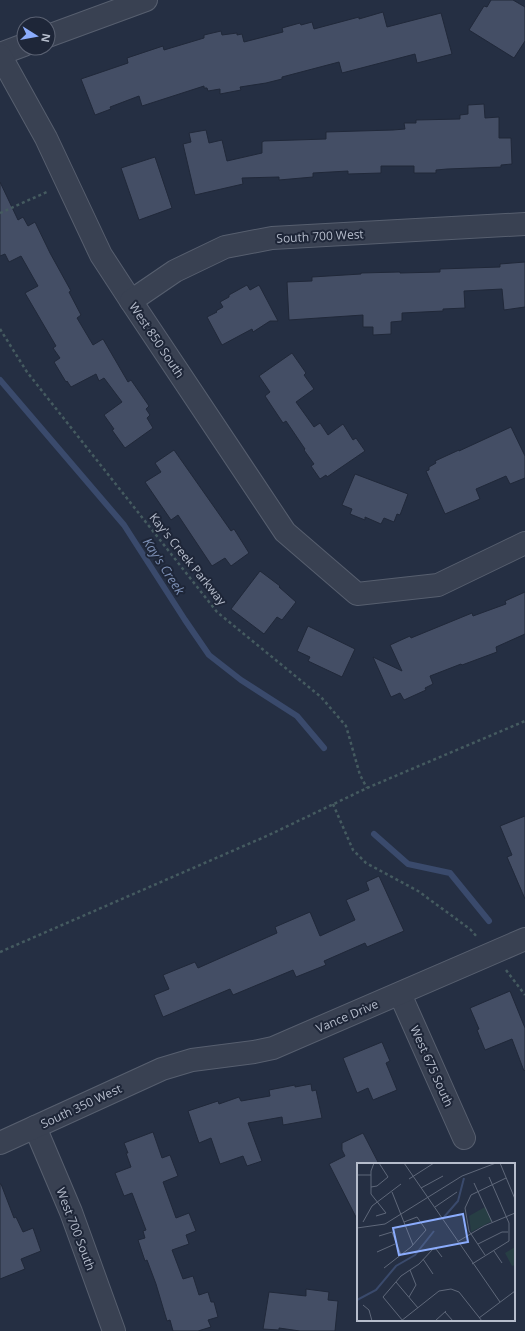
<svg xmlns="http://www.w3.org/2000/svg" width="525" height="1331" viewBox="0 0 525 1331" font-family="'Open Sans',sans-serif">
<rect width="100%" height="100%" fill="#252f43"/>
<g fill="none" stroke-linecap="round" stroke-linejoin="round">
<g stroke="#3a4a6c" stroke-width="6">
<polyline points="0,380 124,525 185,620 209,655 241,680 297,716 324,748"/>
<polyline points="374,834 408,864 450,873 489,921"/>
</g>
</g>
<g fill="#444e65" stroke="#202839">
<polygon points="491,0 513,0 525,7 525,41 514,58 469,30 484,6 487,7"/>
<polygon points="383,12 387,27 441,13 452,54 417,63 415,54 342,73 339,62 282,77 282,79 266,83 240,87 241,90 220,94 220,89 208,91 207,88 204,88 204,86 142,106 139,96 110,107 111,109 95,115 81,79 128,63 127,58 163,46 164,50 204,38 204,35 221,31 222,35 237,33 237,35 242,34 244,42 283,32 282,28 300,23 301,25 312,22 314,29 359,17 359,19"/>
<polygon points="484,104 485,118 499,117 499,138 511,138 512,164 501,165 501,167 447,169 436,170 436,173 414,173 414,166 381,166 381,173 348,174 348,171 313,173 313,177 279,180 279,177 242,178 243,184 195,195 183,144 191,142 189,133 206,130 209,143 222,140 227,161 262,153 262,142 264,141 326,139 326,132 393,130 405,129 404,123 416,123 416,120 460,119 460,115 468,114 468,105"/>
<polygon points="155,157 172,208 139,220 121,168"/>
<polygon points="0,182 18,220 23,217 28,226 35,222 50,253 71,291 69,292 81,315 77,318 93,345 103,339 128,382 131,380 149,406 146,409 150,415 147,418 153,428 125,448 112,430 114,429 104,415 122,402 104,378 99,381 96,374 71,387 67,381 66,382 54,362 60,358 53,348 56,346 25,293 38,286 21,256 9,262 5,254 0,256"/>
<polygon points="525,262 525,307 504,310 502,289 464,291 465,308 443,309 443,311 402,313 402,321 391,322 391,334 373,335 373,327 363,327 363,315 289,320 287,282 312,281 312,277 361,274 361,273 400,272 400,273 440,272 440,269 500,267 500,264"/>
<polygon points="247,285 250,290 259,285 278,321 270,321 253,332 252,329 222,345 207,317 217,312 216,311 223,307 220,302 229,297 229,295"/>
<polygon points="292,353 306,373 304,375 314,389 296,402 314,427 320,423 328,435 343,424 353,440 356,438 365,451 327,477 326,475 320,479 311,466 314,464 304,450 305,449 286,421 283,423 265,396 270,392 259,376"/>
<polygon points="511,427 525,456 525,478 510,484 506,476 476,489 480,499 445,514 426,471 429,470 429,467 436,463 435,461 459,450 459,451"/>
<polygon points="174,450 231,531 234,529 249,553 231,566 225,558 212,566 178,515 171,520 145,482 161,472 155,463"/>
<polygon points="355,474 408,494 400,515 397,514 394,522 384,518 381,524 365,517 365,520 350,514 352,509 342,505"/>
<polygon points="260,571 280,586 279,587 296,602 282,620 277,617 264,634 231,609"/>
<polygon points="525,592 525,634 496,647 497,652 462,665 461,664 430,676 433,684 425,688 426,690 404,700 400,693 391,697 373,657 402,671 390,645 410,636 411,638 472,613 473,616 506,604 505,601"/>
<polygon points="308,626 355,649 342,677 308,661 310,657 297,651"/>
<polygon points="525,816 525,899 507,857 512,855 500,826"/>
<polygon points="379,876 404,931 367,947 365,943 324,961 326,965 296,977 293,970 233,995 230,989 163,1017 154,995 169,989 163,975 195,962 198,968 277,933 275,927 310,912 320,936 355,920 346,900 369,890 366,882"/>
<polygon points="510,991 525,1028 525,1070 524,1071 512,1039 485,1050 477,1030 479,1029 470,1008"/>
<polygon points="382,1042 390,1061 386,1063 397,1090 373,1100 368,1088 357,1093 343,1058"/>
<polygon points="311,1084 312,1091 316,1090 322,1118 283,1125 282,1117 248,1123 262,1161 247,1166 243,1156 220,1164 211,1138 199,1143 188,1111 218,1101 219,1104 239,1097 241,1101 270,1096 269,1090 295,1085 295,1087"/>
<polygon points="153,1132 162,1158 170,1155 178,1176 163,1182 176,1218 189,1213 196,1231 186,1235 189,1244 172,1250 183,1279 193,1276 199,1295 208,1292 211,1302 214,1302 218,1317 208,1320 211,1327 198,1331 173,1331 170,1320 167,1321 156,1284 147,1260 145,1261 138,1240 145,1238 143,1231 146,1230 132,1193 124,1196 115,1173 131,1167 126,1153 128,1153 124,1143"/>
<polygon points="363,1133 379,1164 358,1164 358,1221 329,1164 345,1156 342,1150 342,1143"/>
<polygon points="0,1184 1,1184 14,1218 16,1217 23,1232 33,1228 41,1251 21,1259 25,1269 0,1279"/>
<polygon points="306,1289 329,1292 328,1300 338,1301 335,1331 300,1331 279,1328 279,1330 263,1329 269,1292 306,1296"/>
</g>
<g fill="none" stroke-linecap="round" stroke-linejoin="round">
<g stroke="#575f6f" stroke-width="24">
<g id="minor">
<polyline points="48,36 146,0"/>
<polyline points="0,54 24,45"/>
<polyline points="0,55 46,138 101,255 131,301 285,532 357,594 438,585 525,543"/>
<polyline points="131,301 175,271 225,247 272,238 525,224"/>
<polyline points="400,994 464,1138"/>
<polyline points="35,1127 71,1212 114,1331"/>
<polyline points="0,1143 162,1069 192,1060 254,1052 273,1048 525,939"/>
</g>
</g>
<g stroke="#455b60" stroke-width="2.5" stroke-dasharray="3 3" stroke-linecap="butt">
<polyline points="0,213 49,191"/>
<polyline points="0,329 27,372 217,612 321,697 346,726 360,775 367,788"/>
<polyline points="333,804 353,850 366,863 418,891 470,929 478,938"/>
<polyline points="0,952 269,835 367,788 525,721"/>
<polyline points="506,970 525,995"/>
</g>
<use href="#minor" stroke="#394152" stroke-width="22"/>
</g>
<g text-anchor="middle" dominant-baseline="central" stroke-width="4" stroke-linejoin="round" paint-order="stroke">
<g font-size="12" fill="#b6bdcc" stroke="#1e2638">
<text transform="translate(320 236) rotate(-3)">South 700 West</text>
<text transform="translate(157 340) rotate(56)">West 850 South</text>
<text transform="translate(188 559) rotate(51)">Kay's Creek Parkway</text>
<text transform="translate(347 1016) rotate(-23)">Vance Drive</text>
<text transform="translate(432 1066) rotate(66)">West 675 South</text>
<text transform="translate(81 1106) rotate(-25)">South 350 West</text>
<text transform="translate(76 1229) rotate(69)">West 700 South</text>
</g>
<g font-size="13" font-style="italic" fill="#7c8fb4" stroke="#1e2638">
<text transform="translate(164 566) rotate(57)">Kay's Creek</text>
</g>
</g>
<g transform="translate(357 1163)">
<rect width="158" height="158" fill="#252f43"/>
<path d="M128,44L135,58L114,69L112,53ZM158,84V102L155,103L148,90Z" fill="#273e44"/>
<path fill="none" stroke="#3a4a6c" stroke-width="2" d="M87,54L101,38L107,15M0,137L19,127L39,103L58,92L77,68"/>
<path fill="none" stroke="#5f687a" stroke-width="1" d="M17,0L14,8V31L29,50L19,53M47,0L143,139M143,0L158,36M0,12H14M52,16L77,0M117,20L135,59M14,24L20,23L31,14L22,0M64,25L86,13M35,29L56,82M78,44L100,29M0,47V12M6,59L15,43L44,21M0,65L28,61L105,13L139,0M22,73L35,69L44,92M100,79L127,63L158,50M121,81L145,69H151M137,88L145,100M20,89L38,81M128,92L112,68L108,45L114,32L149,15M66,96L76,111M115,101L152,78V60L132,14M27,105L54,84L69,67L60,54L47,59M39,119L61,145M52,134L59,122L53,107M6,142L12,147L15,158M88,149L96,158M122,155L158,128M44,158L82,128L94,126L102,129L125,158M46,158L26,134L44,113L62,101L76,86H79L85,94M78,158L89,148"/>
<path fill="#8bacfd" fill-opacity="0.15" stroke="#8bacfd" stroke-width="2" d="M106,51L111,79L42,92L36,65Z"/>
<rect width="158" height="158" fill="none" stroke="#b6bdcc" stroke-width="2"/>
</g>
<g transform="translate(36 36) rotate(101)"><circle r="19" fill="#1e2638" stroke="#5b6273"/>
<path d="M0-3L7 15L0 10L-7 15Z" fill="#8bacfd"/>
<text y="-6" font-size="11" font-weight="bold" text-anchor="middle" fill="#b6bdcc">N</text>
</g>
</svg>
